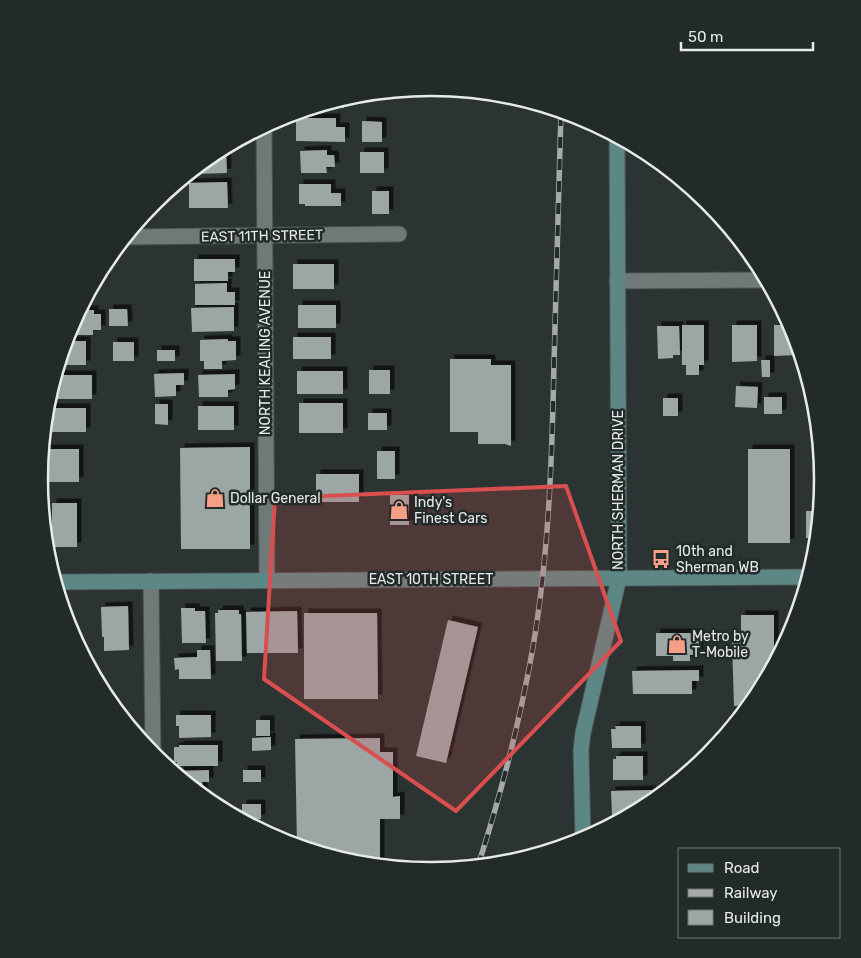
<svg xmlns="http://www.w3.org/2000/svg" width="861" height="958" viewBox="0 0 861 958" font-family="Rubik,sans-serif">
<defs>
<filter id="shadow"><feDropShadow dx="4.5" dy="-4.5" stdDeviation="0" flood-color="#0009"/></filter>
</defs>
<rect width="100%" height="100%" fill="#2c3433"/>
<g fill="#9ca6a5" filter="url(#shadow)">
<polygon points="344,98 344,108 312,108 312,107"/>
<polygon points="296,118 336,118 336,127 345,127 345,142 296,141"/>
<polygon points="362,121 382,122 382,142 362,142"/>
<polygon points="327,150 327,155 334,155 335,167 326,167 327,173 301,173 300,151"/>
<polygon points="217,151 226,151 227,173 194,174 194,169"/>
<rect x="360" y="152" width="24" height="21"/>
<polygon points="227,182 228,208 189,208 189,183"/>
<polygon points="299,184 331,184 331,193 341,193 341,206 305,206 305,204 299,204"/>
<rect x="372" y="191" width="17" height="23"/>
<polygon points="166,192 166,201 154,201"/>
<polygon points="194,259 235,259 235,272 228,272 228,281 194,281"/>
<rect x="293" y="264" width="41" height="25"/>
<polygon points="227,283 227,292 235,292 235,305 195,305 195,284"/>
<rect x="298" y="305" width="38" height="23"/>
<polygon points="234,307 234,331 192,332 191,308"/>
<polygon points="109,309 127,309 128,326 109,326"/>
<polygon points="79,310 94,310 94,314 101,314 101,330 93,330 93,335 74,335 74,331 68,331"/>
<polygon points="784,320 787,320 793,329 796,339 796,355 774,356 774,325 784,325"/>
<polygon points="682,325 704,325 704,365 699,365 699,375 686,375 686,365 682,365"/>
<polygon points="732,325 757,325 757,361 732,362"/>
<polygon points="657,326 679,326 680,355 673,355 673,358 658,359"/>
<rect x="293" y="337" width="38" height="22"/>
<polygon points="228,339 228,341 236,341 236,360 222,361 222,369 204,369 204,361 200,361 200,340"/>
<polygon points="65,341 86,341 86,365 58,365"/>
<rect x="113" y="342" width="21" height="19"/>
<rect x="157" y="350" width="18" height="11"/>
<polygon points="450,359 491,359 491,365 511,365 511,446 505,444 478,444 478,432 450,432"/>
<polygon points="761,360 770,360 770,377 762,377"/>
<rect x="369" y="370" width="21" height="24"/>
<rect x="297" y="371" width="46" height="23"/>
<polygon points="184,373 184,385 176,385 176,396 155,397 154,374"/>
<polygon points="235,374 235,389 228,390 228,397 199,397 198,375"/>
<polygon points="55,375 92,375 92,399 51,399 51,387"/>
<polygon points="736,386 758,387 757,408 735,407"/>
<rect x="764" y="397" width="18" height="17"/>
<rect x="663" y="398" width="15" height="18"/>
<rect x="299" y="403" width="44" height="30"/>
<polygon points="155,404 168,404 168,425 155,424"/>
<rect x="198" y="406" width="36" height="24"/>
<rect x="47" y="408" width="39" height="24"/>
<rect x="368" y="413" width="19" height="17"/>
<polygon points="250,447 250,549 181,549 180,448"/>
<rect x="46" y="449" width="33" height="33"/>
<rect x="748" y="449" width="42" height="94"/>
<rect x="377" y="451" width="18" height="28"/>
<rect x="316" y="474" width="43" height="28"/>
<rect x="390" y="495" width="19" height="30"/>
<rect x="52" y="503" width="25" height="44"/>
<polygon points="820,504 816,542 812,542 812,538 806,538 806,511 816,511 816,505"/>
<polygon points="128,606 129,650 104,651 104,637 102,637 101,607"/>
<polygon points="181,608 195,608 195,611 205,611 206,643 182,643"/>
<polygon points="218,610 239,610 239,614 241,614 242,661 216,661 215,613 218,613"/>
<polygon points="297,611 298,653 247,653 246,612"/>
<polygon points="304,613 377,613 378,699 304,699"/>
<polygon points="741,615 774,615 774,650 781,650 756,697 749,705 734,706 732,640 741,639"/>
<polygon points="448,620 478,627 446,763 416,756"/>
<polygon points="656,633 699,633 699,655 690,655 690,661 673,661 673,656 656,656"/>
<polygon points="197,650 210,650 211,679 179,679 179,669 175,670 174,658 197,657"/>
<polygon points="699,670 699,681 692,681 692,694 633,694 632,671"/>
<polygon points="176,715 211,715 211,737 179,738 179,726 176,726"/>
<rect x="256" y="720" width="14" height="16"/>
<polygon points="615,726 641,726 641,748 612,748 611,729 616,729"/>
<polygon points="271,737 271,750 252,751 252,738"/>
<polygon points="380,738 380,752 393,752 393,797 400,796 400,819 380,819 380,866 354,863 297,846 295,739"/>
<polygon points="179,745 218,745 218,766 177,766 177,762 174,762 174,747 179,747"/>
<polygon points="616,756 643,756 643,780 613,780 613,759 616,759"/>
<polygon points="209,770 209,782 202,782 204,797 179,777 179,771"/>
<rect x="243" y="770" width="18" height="12"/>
<polygon points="652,790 652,801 648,805 630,814 612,815 611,791"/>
<rect x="242" y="804" width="19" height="15"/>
</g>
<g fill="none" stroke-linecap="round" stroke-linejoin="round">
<g stroke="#4b5251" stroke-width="17">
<g id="street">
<polyline points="264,126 267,580"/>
<polyline points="125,237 399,234"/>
<polyline points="617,281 766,280"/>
<polyline points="151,581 153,755"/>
</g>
</g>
<g stroke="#4b5251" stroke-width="17">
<g id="secondary">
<polyline points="54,582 808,577"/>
<polyline points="583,840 581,750 583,733 619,578 617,136"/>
</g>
</g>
<use href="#street" stroke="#6f7978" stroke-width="15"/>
<use href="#secondary" stroke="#5d8785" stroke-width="15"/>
<g stroke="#a4aaa9" stroke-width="5.5">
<path id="rail" d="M478,866C501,794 520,721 533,647C549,553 552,458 554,364C556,280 559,195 561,111"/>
</g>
<use href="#rail" stroke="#222a2a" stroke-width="4" stroke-dasharray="11" stroke-linecap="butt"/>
</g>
<path fill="#d94f4f" fill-opacity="0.2" stroke="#d94f4f" stroke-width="4" stroke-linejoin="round" d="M566,486L621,641L456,811L264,679L275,498Z"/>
<defs>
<g id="shop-bare" transform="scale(1.5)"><path d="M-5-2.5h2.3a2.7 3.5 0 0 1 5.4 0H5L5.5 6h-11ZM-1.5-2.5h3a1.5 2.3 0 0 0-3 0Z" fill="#f49f86" stroke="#222a2a" stroke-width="2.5" paint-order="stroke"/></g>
<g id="bus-bare" transform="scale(1.5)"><path d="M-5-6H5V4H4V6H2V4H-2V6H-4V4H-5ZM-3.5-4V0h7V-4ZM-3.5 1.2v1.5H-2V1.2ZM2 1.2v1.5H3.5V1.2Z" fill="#f49f86" stroke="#222a2a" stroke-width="2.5" paint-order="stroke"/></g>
</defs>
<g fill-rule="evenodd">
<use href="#shop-bare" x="215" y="498"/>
<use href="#shop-bare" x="399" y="510"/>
<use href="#bus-bare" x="661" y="559"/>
<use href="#shop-bare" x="677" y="644"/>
</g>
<g text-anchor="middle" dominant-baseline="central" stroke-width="5" stroke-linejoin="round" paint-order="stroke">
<g font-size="14" fill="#e6ebea" stroke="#222a2a">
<text transform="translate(262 236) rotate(-1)">EAST 11TH STREET</text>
<text transform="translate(265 353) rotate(-90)">NORTH KEALING AVENUE</text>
<text transform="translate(618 490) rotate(-90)">NORTH SHERMAN DRIVE</text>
<text x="431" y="579">EAST 10TH STREET</text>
</g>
<g font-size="14" fill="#e6ebea" stroke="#222a2a" text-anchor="start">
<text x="230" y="498">Dollar General</text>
<text x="414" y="502">Indy's<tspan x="414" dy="16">Finest Cars</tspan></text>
<text x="676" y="551">10th and<tspan x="676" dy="16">Sherman WB</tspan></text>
<text x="692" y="636">Metro by<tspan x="692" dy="16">T-Mobile</tspan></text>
</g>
</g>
<path d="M0 0H861V958H0ZM48 479a383 383 0 1 1 766 0a383 383 0 1 1-766 0Z" fill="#222a2a" fill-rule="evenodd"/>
<path fill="none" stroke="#e6ebea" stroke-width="2.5" d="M48 479a383 383 0 1 1 766 0a383 383 0 1 1-766 0Z"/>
<rect x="678" y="848" width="162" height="90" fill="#222a2a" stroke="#707777"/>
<rect x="688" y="864" width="25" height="8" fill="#5d8785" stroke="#707777"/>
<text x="724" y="873" font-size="15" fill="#e6ebea">Road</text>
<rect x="688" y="889" width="25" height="8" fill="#a4aaa9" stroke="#707777"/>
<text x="724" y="898" font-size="15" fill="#e6ebea">Railway</text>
<rect x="688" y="910" width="25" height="15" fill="#9ca6a5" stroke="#707777"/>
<text x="724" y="923" font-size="15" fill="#e6ebea">Building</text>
<path d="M681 42v8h132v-8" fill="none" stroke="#e6ebea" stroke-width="2.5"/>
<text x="688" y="42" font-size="15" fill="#e6ebea" stroke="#222a2a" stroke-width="4" paint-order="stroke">50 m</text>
</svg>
